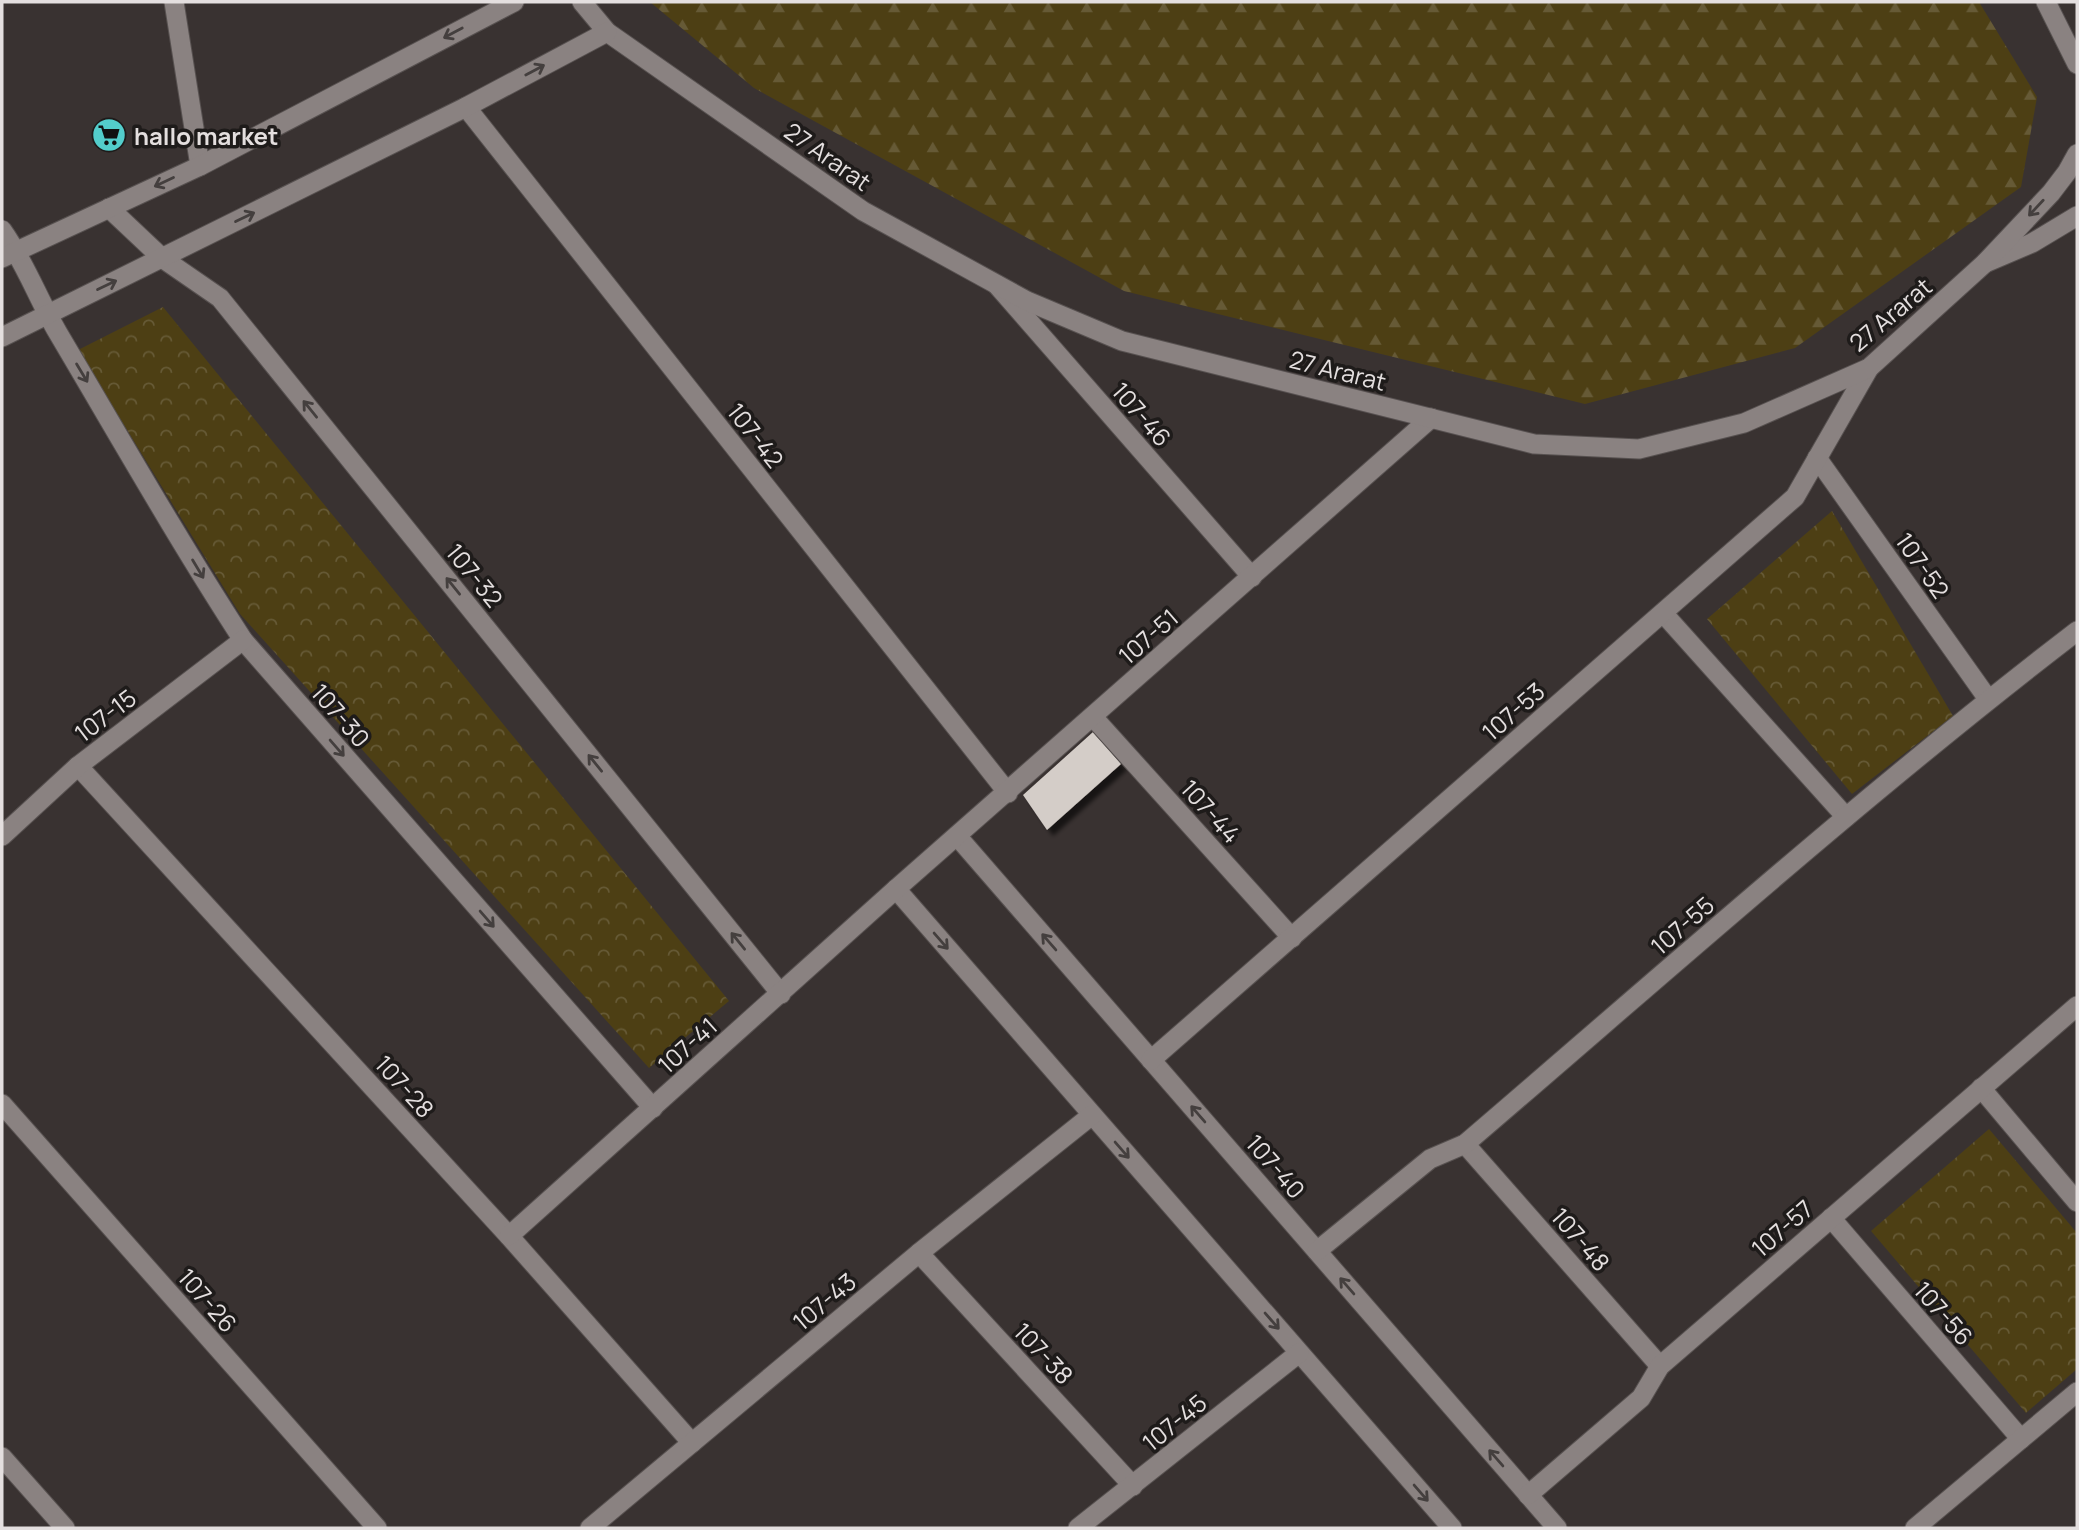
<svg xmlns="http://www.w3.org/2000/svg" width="2079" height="1530" viewBox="0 0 2079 1530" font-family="Manrope,sans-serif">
<defs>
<pattern id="forest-firs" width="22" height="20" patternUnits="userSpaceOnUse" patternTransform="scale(1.75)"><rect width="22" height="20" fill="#4d3f14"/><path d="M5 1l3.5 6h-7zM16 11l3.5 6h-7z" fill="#665a36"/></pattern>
<pattern id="park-crowns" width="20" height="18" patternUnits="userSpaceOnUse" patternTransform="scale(1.75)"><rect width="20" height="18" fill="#4d3f14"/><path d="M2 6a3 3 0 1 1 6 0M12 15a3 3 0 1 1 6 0" fill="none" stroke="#665a36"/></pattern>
<filter id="shadow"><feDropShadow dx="6" dy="6" stdDeviation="2" flood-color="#0009"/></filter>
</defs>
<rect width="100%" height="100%" fill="#393231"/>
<polygon fill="url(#forest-firs)" points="650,2 1979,2 2037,97 2021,187 1795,348 1585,404 1124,291 754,88"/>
<g fill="url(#park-crowns)">
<polygon points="163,307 729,1001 649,1068 240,614 78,350"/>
<polygon points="1832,511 1953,716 1852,794 1707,619"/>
<polygon points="1989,1129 2077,1233 2077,1369 2026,1413 1871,1231"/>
</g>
<polygon fill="#d4cdc8" filter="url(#shadow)" points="1093,732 1121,764 1047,830 1023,795"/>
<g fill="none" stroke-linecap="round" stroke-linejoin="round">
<g stroke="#575150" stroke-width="21">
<g id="minor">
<polyline points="174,2 200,166"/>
<polyline points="466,107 1008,793"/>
<polyline points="109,208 162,258 220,298 781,994"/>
<path d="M2,230C25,262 38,299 58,333C119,436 178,540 243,640L653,1108"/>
<polyline points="1985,263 2032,243 2077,216"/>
<polyline points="997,285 1252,577"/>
<polyline points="1817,458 1988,699"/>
<polyline points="1663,613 1846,817"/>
<polyline points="1093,717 1292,938"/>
<polyline points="78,766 509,1236 692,1443"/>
<polyline points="2,836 78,766 243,640"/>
<polyline points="957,836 1557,1528"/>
<polyline points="896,889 1452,1528"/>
<polyline points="1151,1060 1795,497 1869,368"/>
<polyline points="1981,1088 2077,1202"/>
<polyline points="2,1104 377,1528"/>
<polyline points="1465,1144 1660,1366"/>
<polyline points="1831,1218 2021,1439"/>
<polyline points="509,1236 896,889 1431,418"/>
<path d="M1317,1251L1430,1159L1465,1144C1667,971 1866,793 2077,631"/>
<polyline points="919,1253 1133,1486"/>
<polyline points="2,1457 65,1528"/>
<polyline points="1528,1495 1641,1398 1660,1366 2077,1006"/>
<polyline points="590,1528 919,1253 1092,1115"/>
<polyline points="1078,1528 1299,1353"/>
<polyline points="1915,1528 2077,1392"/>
</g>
</g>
<g stroke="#575150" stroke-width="21">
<g id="tertiary">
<polyline points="582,2 607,32 863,211 1027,301 1122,341 1534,444 1639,449 1744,423 1869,368 1985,263 2051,193 2067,172 2077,154"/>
<polyline points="2046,2 2077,64"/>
<polyline points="2,258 200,166 514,2"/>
<polyline points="2,337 466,107 607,32"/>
</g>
</g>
<use href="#minor" stroke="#8a8281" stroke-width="19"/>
<use href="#tertiary" stroke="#8a8281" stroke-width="19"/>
</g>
<defs><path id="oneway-shaft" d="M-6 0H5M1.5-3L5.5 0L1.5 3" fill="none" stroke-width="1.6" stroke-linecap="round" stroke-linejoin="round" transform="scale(1.75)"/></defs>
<g stroke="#443f3e">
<use href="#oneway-shaft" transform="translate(453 33) rotate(152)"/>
<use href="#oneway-shaft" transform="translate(535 70) rotate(-28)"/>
<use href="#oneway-shaft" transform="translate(164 182) rotate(155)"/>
<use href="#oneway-shaft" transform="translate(2036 208) rotate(133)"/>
<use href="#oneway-shaft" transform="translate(245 217) rotate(-26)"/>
<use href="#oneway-shaft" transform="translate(107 285) rotate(-26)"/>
<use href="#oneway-shaft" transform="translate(82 373) rotate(59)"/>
<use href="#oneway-shaft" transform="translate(310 409) rotate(-129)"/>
<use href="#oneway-shaft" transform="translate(198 569) rotate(59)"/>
<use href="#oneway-shaft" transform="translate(453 586) rotate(-129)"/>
<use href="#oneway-shaft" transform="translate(337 748) rotate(49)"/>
<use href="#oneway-shaft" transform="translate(595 763) rotate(-129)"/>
<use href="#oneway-shaft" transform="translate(487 919) rotate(49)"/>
<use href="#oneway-shaft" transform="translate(738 941) rotate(-129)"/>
<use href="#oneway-shaft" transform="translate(941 941) rotate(49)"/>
<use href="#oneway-shaft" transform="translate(1049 942) rotate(-131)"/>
<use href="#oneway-shaft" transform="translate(1198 1114) rotate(-131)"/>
<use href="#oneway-shaft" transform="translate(1122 1150) rotate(49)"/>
<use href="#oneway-shaft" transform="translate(1347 1286) rotate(-131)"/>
<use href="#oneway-shaft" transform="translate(1272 1321) rotate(49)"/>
<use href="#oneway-shaft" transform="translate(1496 1458) rotate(-131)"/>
<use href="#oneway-shaft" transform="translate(1421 1493) rotate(49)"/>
</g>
<defs>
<g id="supermarket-disc" transform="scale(1.75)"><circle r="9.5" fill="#53cdcb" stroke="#1e1b1a"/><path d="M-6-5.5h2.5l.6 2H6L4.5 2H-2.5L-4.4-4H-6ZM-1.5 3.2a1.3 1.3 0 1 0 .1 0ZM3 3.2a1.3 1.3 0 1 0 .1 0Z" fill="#111"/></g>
</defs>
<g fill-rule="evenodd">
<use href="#supermarket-disc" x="109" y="135"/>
</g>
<g text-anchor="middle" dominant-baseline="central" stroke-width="7" stroke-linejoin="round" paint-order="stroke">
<g font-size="24" font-weight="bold" fill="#e4dfdf" stroke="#1e1b1a" text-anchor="start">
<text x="134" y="135">hallo market</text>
</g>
<g font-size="24" fill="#e4dfdf" stroke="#1e1b1a">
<text transform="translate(828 156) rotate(35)">27 Ararat</text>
<text transform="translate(1890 314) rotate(-40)">27 Ararat</text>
<text transform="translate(1338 370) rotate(14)">27 Ararat</text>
<text transform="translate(1142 414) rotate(49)">107-46</text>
<text transform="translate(756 435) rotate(52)">107-42</text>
<text transform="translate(1923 565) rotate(55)">107-52</text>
<text transform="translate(475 575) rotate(51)">107-32</text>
<text transform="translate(1148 636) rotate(-41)">107-51</text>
<text transform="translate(1513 711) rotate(-41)">107-53</text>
<text transform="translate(105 715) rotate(-37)">107-15</text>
<text transform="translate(341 715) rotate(49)">107-30</text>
<text transform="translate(1211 811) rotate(48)">107-44</text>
<text transform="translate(1682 925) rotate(-41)">107-55</text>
<text transform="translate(687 1045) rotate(-42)">107-41</text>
<text transform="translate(405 1086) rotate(48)">107-28</text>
<text transform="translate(1276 1166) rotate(49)">107-40</text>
<text transform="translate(1782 1228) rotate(-41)">107-57</text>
<text transform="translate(1581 1239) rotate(49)">107-48</text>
<text transform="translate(208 1300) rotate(49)">107-26</text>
<text transform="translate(824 1301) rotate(-40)">107-43</text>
<text transform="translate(1944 1313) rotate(49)">107-56</text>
<text transform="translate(1044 1353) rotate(47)">107-38</text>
<text transform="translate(1174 1422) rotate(-39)">107-45</text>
</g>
</g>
<rect width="2079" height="1530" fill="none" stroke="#e4dfdf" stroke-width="7"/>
</svg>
